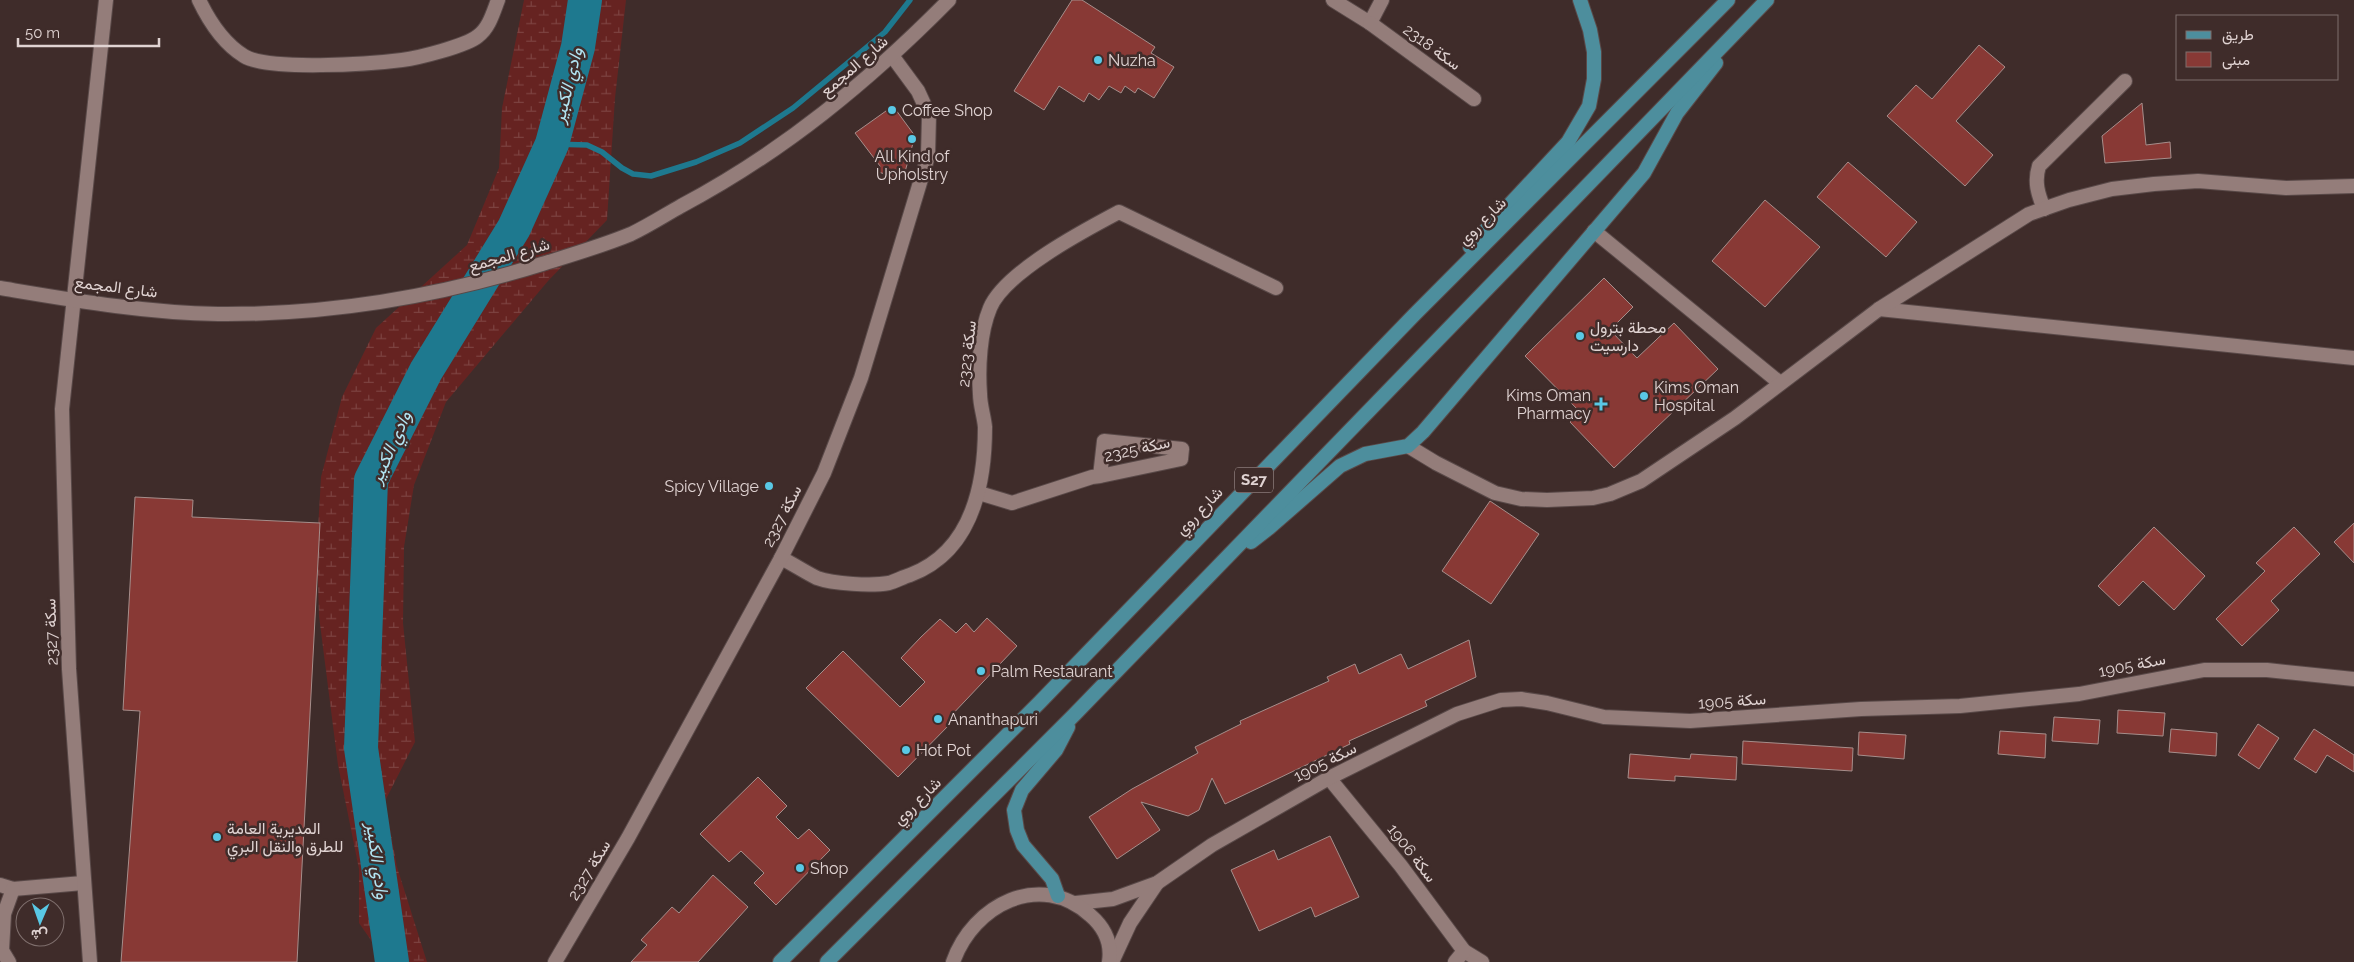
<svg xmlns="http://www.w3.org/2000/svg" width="2354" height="962" viewBox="0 0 2354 962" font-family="Raleway,Vazirmatn,sans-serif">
<defs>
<pattern id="wetland-marsh" width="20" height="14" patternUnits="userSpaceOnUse" patternTransform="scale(1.25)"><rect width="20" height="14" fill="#662321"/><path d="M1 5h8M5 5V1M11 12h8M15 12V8" fill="none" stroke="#7c4240"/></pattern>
</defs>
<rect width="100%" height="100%" fill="#3f2c2a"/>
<polygon fill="url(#wetland-marsh)" points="524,0 626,0 615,98 607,220 548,281 446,402 414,485 404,547 403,623 415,742 385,801 397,867 427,962 375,962 375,946 359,923 359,869 338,765 319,616 317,547 321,477 342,397 376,328 467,245 499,168 502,108"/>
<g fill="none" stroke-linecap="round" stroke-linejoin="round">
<polyline stroke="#1e798f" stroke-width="5.5" points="552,144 587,145 602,152 622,168 633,174 651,176 696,162 740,143 793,108 885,32 910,0"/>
<polyline stroke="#1e798f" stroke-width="34" points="392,962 361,748 371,480 426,371 514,228 552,144 578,47 585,0"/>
</g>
<g fill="#883935" stroke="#a68e8b">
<polygon points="1072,0 1082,0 1155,47 1151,53 1174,67 1154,98 1138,88 1135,93 1125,86 1121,93 1109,86 1099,100 1089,93 1084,102 1059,86 1044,110 1014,91"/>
<polygon points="1979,45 2005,67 1956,121 1993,155 1965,186 1887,116 1916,85 1932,99"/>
<polygon points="2142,103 2146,145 2170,142 2171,158 2105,163 2102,136"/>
<polygon points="893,106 915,136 903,179 878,172 880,166 855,133"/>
<polygon points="1848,162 1917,222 1886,257 1817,197"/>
<polygon points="1765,200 1820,247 1765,307 1712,261"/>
<polygon points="1604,278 1633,307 1610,330 1637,358 1674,323 1718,369 1614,468 1570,422 1580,412 1525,356"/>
<polygon points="135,497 193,500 192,517 320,523 297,962 121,962 140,711 123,710"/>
<polygon points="1490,501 1539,534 1491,604 1442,571"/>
<polygon points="2354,523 2354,563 2334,542"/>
<polygon points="2154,527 2205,576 2174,610 2143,581 2119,606 2098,586"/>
<polygon points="2294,527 2320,554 2271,601 2279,610 2242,646 2216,619 2265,571 2256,563"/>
<polygon points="987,618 1017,646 948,719 952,722 898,777 806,688 843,651 900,707 925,682 901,658 921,637 940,619 956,633 966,623 974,632"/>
<polygon points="1469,640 1476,677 1425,701 1427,706 1349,741 1350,744 1225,804 1212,778 1199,810 1188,816 1141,802 1160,830 1117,859 1089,817 1132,789 1198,753 1195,747 1241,724 1240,721 1329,681 1327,677 1355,664 1359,674 1401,654 1408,669"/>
<polygon points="2118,710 2165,713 2163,736 2117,733"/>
<polygon points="2054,717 2100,720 2098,744 2052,741"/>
<polygon points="2258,724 2279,738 2259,769 2238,755"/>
<polygon points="2171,729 2217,733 2216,756 2169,752"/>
<polygon points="2314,729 2354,755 2354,772 2327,755 2316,773 2294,759"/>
<polygon points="2000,731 2046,734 2045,758 1998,754"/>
<polygon points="1859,732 1906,735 1904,759 1858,755"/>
<polygon points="1743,741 1853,748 1852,771 1742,764"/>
<polygon points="1630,754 1690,759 1691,754 1737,757 1736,780 1675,776 1675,781 1628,778"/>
<polygon points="758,777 787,806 776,817 798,839 809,829 830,850 776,905 754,883 764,873 741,851 729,862 700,834"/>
<polygon points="1330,836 1359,897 1315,917 1311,907 1259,931 1231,870 1274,850 1278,860"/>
<polygon points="713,875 748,907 698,962 631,962 647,945 641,940 672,907 679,913"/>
</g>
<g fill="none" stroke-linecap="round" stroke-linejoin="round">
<g stroke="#594948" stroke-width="16">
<g id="minor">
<path d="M199,0C209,21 223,43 244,56C268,71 371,64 402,60C418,58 466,46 478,36C489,28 493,13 498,0"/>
<polyline points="1333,0 1370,23 1382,0"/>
<polyline points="1370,23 1474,99"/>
<path d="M2044,209C2038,194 2034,182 2039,166L2125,81"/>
<polyline points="1594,231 1780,383"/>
<polyline points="1879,309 2354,358"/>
<polyline points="1408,446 1436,463 1495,493 1521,499 1547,500 1593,498 1610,494 1641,481 1735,418 1879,309 2029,214 2069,200 2112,189 2154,184 2198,181 2286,188 2354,186"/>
<polyline points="979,493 1012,503 1092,477 1100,476 1181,459 1182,449 1104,441 1100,476"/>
<path d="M781,558C793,564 805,572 817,578C833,584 872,586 889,583C896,581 903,577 910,575C971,552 985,486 985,427C984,416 980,405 980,394C978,367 980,332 990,308C1005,272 1085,230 1119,212L1276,288"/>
<polyline points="1329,778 1401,866 1464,951 1482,962"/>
<polyline points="0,885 13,889 83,883"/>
<polyline points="1076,903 1113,899 1157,883 1212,845 1329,778 1457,714 1501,700 1521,699 1547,703 1604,717 1690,721 1861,709 1960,706 2079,694 2204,670 2267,670 2354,679"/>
<polyline points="2,950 4,914 13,889"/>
<polyline points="90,962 69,669 62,409 106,0"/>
<polyline points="555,962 628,838 781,558 824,473 861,378 928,156 929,115 918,91 893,57"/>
<polyline points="1112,962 1130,923 1157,883"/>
<polyline points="1455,962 1464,951"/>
</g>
</g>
<g stroke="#594948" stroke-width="16">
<g id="tertiary">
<path d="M0,288C72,300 145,313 218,314C329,315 436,297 542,264C571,255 602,246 631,234C648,226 665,215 681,206C783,152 869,81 949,0"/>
<polyline points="0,947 9,962"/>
<path d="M953,962C973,905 1040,870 1090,915C1104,927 1112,943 1109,962"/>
</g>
</g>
<g stroke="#594948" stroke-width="16">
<g id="primary">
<polyline points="1470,247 1568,142 1589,106 1594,79 1594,52 1590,30 1580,0"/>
<polyline points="1251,542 1269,528 1340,466 1365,454 1408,446 1423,432 1644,173 1677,113 1716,63"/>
<polyline points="1058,896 1052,879 1023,845 1017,830 1014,810 1022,790 1056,750 1068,727"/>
<polyline points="780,962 1040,702 1414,315 1728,0"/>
<polyline points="827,962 1074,715 1767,0"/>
</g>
</g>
<use href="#minor" stroke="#947d7a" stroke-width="14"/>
<use href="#tertiary" stroke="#947d7a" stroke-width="14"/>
<use href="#primary" stroke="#4d8e9d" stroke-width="14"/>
</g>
<g fill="#59c8e5" stroke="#3f2c2a" stroke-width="2">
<circle cx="1098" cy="60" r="5"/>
<circle cx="892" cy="110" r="5"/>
<circle cx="912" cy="139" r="5"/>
<circle cx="1580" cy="336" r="5"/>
<circle cx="1644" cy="396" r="5"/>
<path d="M1598.5 396.5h5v5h5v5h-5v5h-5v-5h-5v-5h5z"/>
<circle cx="769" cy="486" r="5"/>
<circle cx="981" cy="671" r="5"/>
<circle cx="938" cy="719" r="5"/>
<circle cx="906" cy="750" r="5"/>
<circle cx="217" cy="837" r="5"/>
<circle cx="800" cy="868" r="5"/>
</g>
<g text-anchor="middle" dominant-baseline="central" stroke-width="5" stroke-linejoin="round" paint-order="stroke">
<rect fill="#3f2c2a" stroke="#b0a1a0" stroke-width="1" x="1235" y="467.5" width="38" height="25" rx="4"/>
<g font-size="15" font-weight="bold" fill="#e0d3d2">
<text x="1254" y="480">S27</text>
</g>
<g font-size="16" fill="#e0d3d2" stroke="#3f2c2a">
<text transform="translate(1432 47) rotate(36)">سكة 2318</text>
<text transform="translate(854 66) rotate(-41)">شارع المجمع</text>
<text transform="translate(1482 221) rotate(-45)">شارع روي</text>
<text transform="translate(509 255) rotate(-16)">شارع المجمع</text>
<text transform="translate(116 287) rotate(7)">شارع المجمع</text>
<text transform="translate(967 354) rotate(-84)">سكة 2323</text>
<text transform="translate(1137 449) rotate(-13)">سكة 2325</text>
<text transform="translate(1199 511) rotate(-46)">شارع روي</text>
<text transform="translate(782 516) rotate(-63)">سكة 2327</text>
<text transform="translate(51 632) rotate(-92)">سكة 2327</text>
<text transform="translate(2132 665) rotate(-11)">سكة 1905</text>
<text transform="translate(1732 701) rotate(-4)">سكة 1905</text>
<text transform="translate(1325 762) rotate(-27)">سكة 1905</text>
<text transform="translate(917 801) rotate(-45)">شارع روي</text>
<text transform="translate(1412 853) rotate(52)">سكة 1906</text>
<text transform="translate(589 870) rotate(-59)">سكة 2327</text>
</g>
<g font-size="16" fill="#e0d3d2" stroke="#3f2c2a" text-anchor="start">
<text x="1108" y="60">Nuzha</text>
<text x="902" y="110">Coffee Shop</text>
<text x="912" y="156" text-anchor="middle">All Kind of<tspan x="912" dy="18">Upholstry</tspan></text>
<text x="1590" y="327">محطة بترول<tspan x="1590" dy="18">دارسيت</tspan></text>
<text x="1654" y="387">Kims Oman<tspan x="1654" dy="18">Hospital</tspan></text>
<text x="1591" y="395" text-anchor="end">Kims Oman<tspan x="1591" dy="18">Pharmacy</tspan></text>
<text x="759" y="486" text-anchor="end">Spicy Village</text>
<text x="991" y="671">Palm Restaurant</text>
<text x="948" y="719">Ananthapuri</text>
<text x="916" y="750">Hot Pot</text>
<text x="227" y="828">المديرية العامة<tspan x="227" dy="18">للطرق والنقل البري</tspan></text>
<text x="810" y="868">Shop</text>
</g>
<g font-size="18" font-style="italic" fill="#b2e5f3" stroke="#3f2c2a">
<text transform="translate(567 85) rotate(-76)">وادي الكبير</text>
<text transform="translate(390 447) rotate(-66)">وادي الكبير</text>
<text transform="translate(378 861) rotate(82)">وادي الكبير</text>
</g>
</g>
<rect x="2176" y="15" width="162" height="65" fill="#3f2c2a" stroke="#7f6f6d"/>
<rect x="2186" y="31" width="25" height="8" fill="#4d8e9d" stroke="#7f6f6d"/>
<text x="2222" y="40" font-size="15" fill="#e0d3d2">طريق</text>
<rect x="2186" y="52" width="25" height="15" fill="#883935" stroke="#7f6f6d"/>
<text x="2222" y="65" font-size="15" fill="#e0d3d2">مبنى</text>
<g transform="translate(40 922) rotate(182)"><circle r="24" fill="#3f2c2a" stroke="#7f6f6d"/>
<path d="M0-4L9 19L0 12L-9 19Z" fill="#59c8e5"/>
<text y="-8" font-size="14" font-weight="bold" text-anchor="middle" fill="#e0d3d2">ش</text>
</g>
<path d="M18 38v8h141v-8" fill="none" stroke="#e0d3d2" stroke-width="2.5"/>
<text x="25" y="38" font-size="15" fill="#e0d3d2" stroke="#3f2c2a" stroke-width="4" paint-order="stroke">50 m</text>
</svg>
